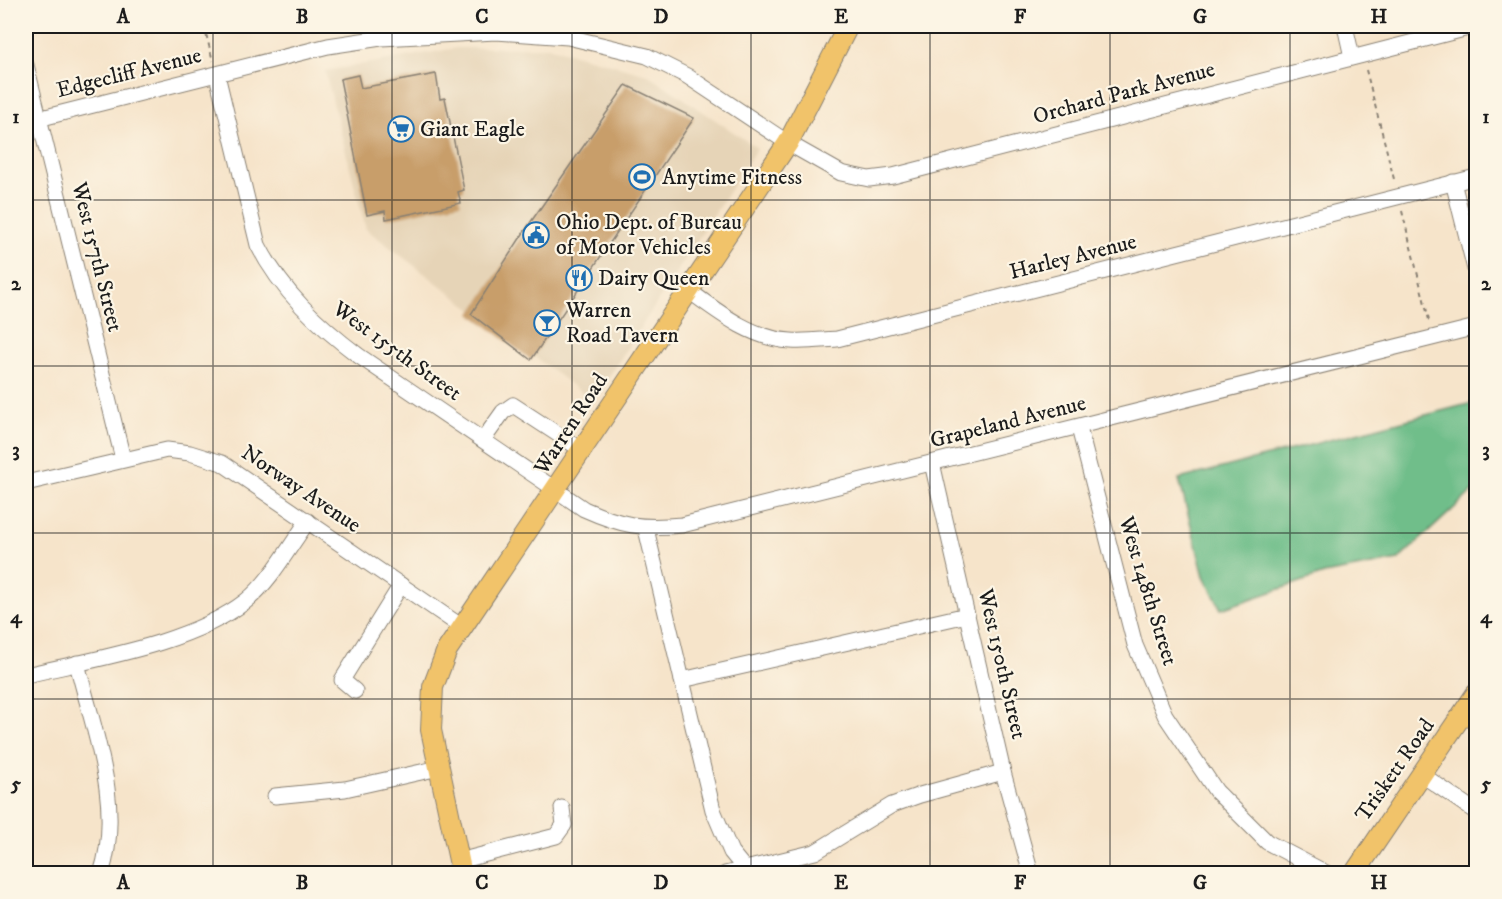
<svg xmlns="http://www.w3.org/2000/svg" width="1502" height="899" viewBox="0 0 1502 899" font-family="'IM FELL DW Pica',serif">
<rect width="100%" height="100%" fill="#fcf5e5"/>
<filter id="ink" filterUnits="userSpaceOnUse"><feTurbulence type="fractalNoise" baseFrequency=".0167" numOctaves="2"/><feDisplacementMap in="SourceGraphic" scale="12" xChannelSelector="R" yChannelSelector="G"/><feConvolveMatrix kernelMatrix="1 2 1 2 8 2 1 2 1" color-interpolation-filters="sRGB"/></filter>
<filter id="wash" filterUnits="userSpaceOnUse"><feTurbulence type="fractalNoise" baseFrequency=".008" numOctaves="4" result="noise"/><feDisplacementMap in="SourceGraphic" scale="24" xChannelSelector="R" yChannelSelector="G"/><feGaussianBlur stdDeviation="1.35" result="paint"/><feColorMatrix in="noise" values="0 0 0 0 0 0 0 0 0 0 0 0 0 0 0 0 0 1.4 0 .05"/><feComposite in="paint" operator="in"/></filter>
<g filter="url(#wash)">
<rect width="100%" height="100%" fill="#f6e4ca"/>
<polygon fill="#e6d4b7" points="549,47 647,74 757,148 593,401 366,229 325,71 457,48"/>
<polygon fill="#6fbe8a" stroke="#466d53" stroke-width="1.5" points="1476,402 1476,488 1398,560 1324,574 1221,609 1204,576 1179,479"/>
<g id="blocks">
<g fill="#c89e6b">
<polygon points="436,74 440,99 445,98 464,190 458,192 461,203 386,219 385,211 367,215 340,79 358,75 361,88"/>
<polygon points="626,85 694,118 531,360 471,314 528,226"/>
</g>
</g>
</g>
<g filter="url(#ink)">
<use href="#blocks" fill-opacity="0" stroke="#898073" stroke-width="1.5"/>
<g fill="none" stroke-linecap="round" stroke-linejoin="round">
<g stroke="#898073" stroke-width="17">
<g id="minor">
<polyline points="1345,26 1352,57"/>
<polyline points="26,65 123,459"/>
<path d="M217,75L258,245C282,292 318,325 359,356L584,509C622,526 641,529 682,525L1476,327"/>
<polyline points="26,122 328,46 381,38 496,32 568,37 647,56 687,76 788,143 841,173 869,179 893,176 1476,26"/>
<polyline points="1453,182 1476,273"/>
<path d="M688,290C718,312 752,339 791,341C806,342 822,340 837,339L1476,177"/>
<polyline points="1079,428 1135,645 1165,715 1216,791 1267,842 1328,874"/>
<polyline points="483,440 503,412 513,405 582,450"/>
<polyline points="932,463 1003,772 1031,874"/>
<polyline points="26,483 167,450 190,453 222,463 462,627"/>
<polyline points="646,529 713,810 731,852 749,874"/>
<path d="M77,663C93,730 124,805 101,874"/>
<path d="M26,675C94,659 191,644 246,601C271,581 289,547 308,521"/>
<polyline points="682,680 967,615"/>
<polyline points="355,691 342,680 401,585"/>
<polyline points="1421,774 1476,812"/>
<polyline points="275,796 345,789 439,768"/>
<polyline points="459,861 556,836 564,825 562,808"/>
<polyline points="725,874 815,852 892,805 920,795 1003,772"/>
</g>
</g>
<g stroke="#898073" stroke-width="22">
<g id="major">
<polyline points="462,874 431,730 433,687 447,650 788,143 848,26"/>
<polyline points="1354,874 1476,694"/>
</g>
</g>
<g stroke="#898073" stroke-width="2" stroke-dasharray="4.5 4.5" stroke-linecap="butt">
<polyline points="204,26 213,61"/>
<polyline points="1366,70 1395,183"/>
<polyline points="1402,211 1430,324"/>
</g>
<use href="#minor" stroke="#fff" stroke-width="15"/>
<use href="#major" stroke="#f1c36a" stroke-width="20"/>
</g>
</g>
<path fill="none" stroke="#1c1c1c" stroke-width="1.5" stroke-opacity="0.55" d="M213,26V874M392,26V874M572,26V874M751,26V874M930,26V874M1110,26V874M1290,26V874M26,200H1476M26,366H1476M26,533H1476M26,699H1476"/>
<defs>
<g id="supermarket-ring" transform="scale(1.35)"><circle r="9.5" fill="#fcf5e5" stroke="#1f6fb2" stroke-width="1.5"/><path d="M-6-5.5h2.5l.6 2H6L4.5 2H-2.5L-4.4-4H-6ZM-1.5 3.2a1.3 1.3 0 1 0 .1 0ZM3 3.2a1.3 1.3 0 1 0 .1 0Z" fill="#1f6fb2"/></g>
<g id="stadium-ring" transform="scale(1.35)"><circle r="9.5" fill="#fcf5e5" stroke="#1f6fb2" stroke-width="1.5"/><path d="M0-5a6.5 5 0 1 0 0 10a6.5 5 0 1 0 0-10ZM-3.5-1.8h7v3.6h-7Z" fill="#1f6fb2"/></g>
<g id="civic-ring" transform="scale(1.35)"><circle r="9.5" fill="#fcf5e5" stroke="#1f6fb2" stroke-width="1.5"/><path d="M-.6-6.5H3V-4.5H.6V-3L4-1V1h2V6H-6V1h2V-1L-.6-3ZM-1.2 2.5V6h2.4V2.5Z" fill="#1f6fb2"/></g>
<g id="restaurant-ring" transform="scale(1.35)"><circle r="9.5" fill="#fcf5e5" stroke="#1f6fb2" stroke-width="1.5"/><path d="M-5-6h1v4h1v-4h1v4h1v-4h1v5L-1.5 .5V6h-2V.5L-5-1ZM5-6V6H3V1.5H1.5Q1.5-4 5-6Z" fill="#1f6fb2"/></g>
<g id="bar-ring" transform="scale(1.35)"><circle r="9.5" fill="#fcf5e5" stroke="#1f6fb2" stroke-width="1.5"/><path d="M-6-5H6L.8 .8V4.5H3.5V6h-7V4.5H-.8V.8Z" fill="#1f6fb2"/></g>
</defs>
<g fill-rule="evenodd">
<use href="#supermarket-ring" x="401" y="129"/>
<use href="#stadium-ring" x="642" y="177"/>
<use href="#civic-ring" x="536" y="235"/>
<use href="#restaurant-ring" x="579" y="278"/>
<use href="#bar-ring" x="547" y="323"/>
</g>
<g text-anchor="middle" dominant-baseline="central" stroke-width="4.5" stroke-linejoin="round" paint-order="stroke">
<g font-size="22" fill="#1c1c1c" stroke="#fcf5e5">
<text transform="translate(129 73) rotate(-14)">Edgecliff Avenue</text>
<text transform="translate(1124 93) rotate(-15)">Orchard Park Avenue</text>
<text transform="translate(97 257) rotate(76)">West 157th Street</text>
<text transform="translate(1073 257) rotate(-14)">Harley Avenue</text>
<text transform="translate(397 351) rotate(36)">West 155th Street</text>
<text transform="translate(1008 422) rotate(-14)">Grapeland Avenue</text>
<text transform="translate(571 424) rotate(-57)">Warren Road</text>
<text transform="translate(301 489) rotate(34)">Norway Avenue</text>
<text transform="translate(1148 591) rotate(73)">West 148th Street</text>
<text transform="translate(1002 664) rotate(77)">West 150th Street</text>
<text transform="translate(1395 770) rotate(-55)">Triskett Road</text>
</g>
<g font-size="22" fill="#1c1c1c" stroke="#fcf5e5" text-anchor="start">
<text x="420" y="129">Giant Eagle</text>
<text x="662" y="177">Anytime Fitness</text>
<text x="556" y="222">Ohio Dept. of Bureau<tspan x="556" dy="25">of Motor Vehicles</tspan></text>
<text x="598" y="278">Dairy Queen</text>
<text x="566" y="310">Warren<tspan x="566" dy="25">Road Tavern</tspan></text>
</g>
</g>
<rect width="1502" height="899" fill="none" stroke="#fcf5e5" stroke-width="66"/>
<rect x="33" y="33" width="1436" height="833" fill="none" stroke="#1c1c1c" stroke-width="2"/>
<g font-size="20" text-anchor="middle" font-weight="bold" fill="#1c1c1c">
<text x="123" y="23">A</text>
<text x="302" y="23">B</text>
<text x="482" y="23">C</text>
<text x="661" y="23">D</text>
<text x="841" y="23">E</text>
<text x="1020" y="23">F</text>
<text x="1200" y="23">G</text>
<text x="1379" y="23">H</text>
<text x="16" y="123">1</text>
<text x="1486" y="123">1</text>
<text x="16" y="290">2</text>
<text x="1486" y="290">2</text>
<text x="16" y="456">3</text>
<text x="1486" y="456">3</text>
<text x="16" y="623">4</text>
<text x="1486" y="623">4</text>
<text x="16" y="790">5</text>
<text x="1486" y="790">5</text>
<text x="123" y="889">A</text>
<text x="302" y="889">B</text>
<text x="482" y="889">C</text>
<text x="661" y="889">D</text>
<text x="841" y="889">E</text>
<text x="1020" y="889">F</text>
<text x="1200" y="889">G</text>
<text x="1379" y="889">H</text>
</g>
</svg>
